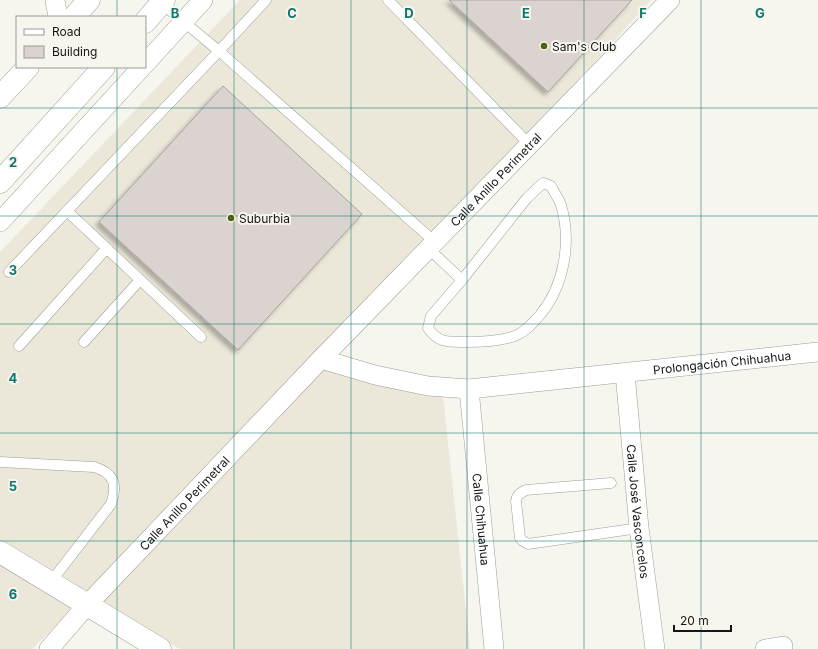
<svg xmlns="http://www.w3.org/2000/svg" width="818" height="649" viewBox="0 0 818 649" font-family="Inter,sans-serif">
<defs>
<filter id="shadow"><feDropShadow dx="-3.5" dy="3.5" stdDeviation="2" flood-color="#0004"/></filter>
</defs>
<rect width="100%" height="100%" fill="#f6f5ee"/>
<polygon fill="#ebe8da" points="240,0 651,0 331,352 442,387 470,649 180,649 87,596 32,649 0,649 0,252"/>
<g fill="#dad3cf" stroke="#aaa3a0" filter="url(#shadow)">
<polygon points="449,0 632,0 548,92"/>
<polygon points="223,86 362,214 238,350 99,222"/>
</g>
<g fill="none" stroke-linecap="round" stroke-linejoin="round">
<g stroke="#9e9d96" stroke-width="11">
<g id="service">
<polyline points="388,0 530,145"/>
<polyline points="161,3 219,51 435,242"/>
<path d="M543,183L551,186C554,192 559,199 561,205C572,242 564,286 540,315C533,323 526,331 517,335C504,341 479,342 465,342C448,342 438,343 428,328L431,316L462,280L527,198Z"/>
<polyline points="67,211 201,337"/>
<polyline points="429,249 462,280"/>
<polyline points="9,272 219,51 266,0"/>
<polyline points="84,342 140,280"/>
<polyline points="19,346 107,248"/>
<path d="M0,462L94,467C114,473 118,484 111,504L50,583"/>
<path d="M611,483L526,490C520,493 517,495 516,501L520,538L523,541L528,544L639,528"/>
</g>
</g>
<g stroke="#9e9d96" stroke-width="20">
<g id="minor">
<polyline points="55,0 58,17"/>
<polyline points="145,64 203,0"/>
<polyline points="0,222 142,67"/>
<path id="s1" d="M321,359L375,375L428,386L469,389L818,352"/>
<path id="s2" d="M625,373L639,528L655,649"/>
<path id="s3" d="M469,389L494,649"/>
<path id="s4" d="M49,649L87,605L321,359L670,0"/>
<polyline points="765,649 783,646"/>
</g>
</g>
<g stroke="#9e9d96" stroke-width="23">
<polyline id="secondary" points="0,552 160,649"/>
</g>
<g stroke="#9e9d96" stroke-width="23">
<g id="primary">
<polyline points="74,17 89,0"/>
<polyline points="145,22 164,0"/>
<polyline points="0,97 28,67"/>
<polyline points="0,182 104,67"/>
</g>
</g>
<use href="#service" stroke="#fff" stroke-width="10"/>
<use href="#minor" stroke="#fff" stroke-width="19"/>
<use href="#secondary" stroke="#fff" stroke-width="22"/>
<use href="#primary" stroke="#fff" stroke-width="22"/>
</g>
<path fill="none" stroke="#0f766e" stroke-width="1" stroke-opacity="0.55" d="M117,0V17M234,0V649M351,0V649M467,0V649M584,0V649M701,0V649M117,67V649M0,108H818M0,216H818M0,324H818M0,433H818M0,541H818"/>
<g fill="#4c6310" stroke="#f6f5ee" stroke-width="1.5">
<circle cx="544" cy="46" r="4"/>
<circle cx="231" cy="218" r="4"/>
</g>
<g text-anchor="middle" dominant-baseline="central" stroke-width="4" stroke-linejoin="round" paint-order="stroke">
<g font-size="12" fill="#161513" stroke="#f6f5ee" text-anchor="start">
<text x="552" y="46">Sam's Club</text>
<text x="239" y="218">Suburbia</text>
</g>
<g font-size="12" fill="#161513" stroke="#f6f5ee">
<text stroke="none"><textPath href="#s4" startOffset="648">Calle Anillo Perimetral</textPath></text>
<text stroke="none"><textPath href="#s1" startOffset="406">Prolongación Chihuahua</textPath></text>
<text stroke="none"><textPath href="#s4" startOffset="199">Calle Anillo Perimetral</textPath></text>
<text stroke="none"><textPath href="#s2" startOffset="139">Calle José Vasconcelos</textPath></text>
<text stroke="none"><textPath href="#s3" startOffset="131">Calle Chihuahua</textPath></text>
</g>
</g>
<g font-size="13" text-anchor="middle" font-weight="bold" fill="#0f766e" stroke="#f6f5ee" stroke-width="4" stroke-linejoin="round" paint-order="stroke">
<text x="175" y="18">B</text>
<text x="292" y="18">C</text>
<text x="409" y="18">D</text>
<text x="526" y="18">E</text>
<text x="643" y="18">F</text>
<text x="760" y="18">G</text>
<text x="13" y="167">2</text>
<text x="13" y="275">3</text>
<text x="13" y="383">4</text>
<text x="13" y="491">5</text>
<text x="13" y="599">6</text>
</g>
<rect x="16" y="16" width="130" height="52" fill="#f6f5ee" stroke="#9c9b96"/>
<rect x="24" y="29" width="20" height="6" fill="#ffffff" stroke="#9c9b96"/>
<text x="52" y="36" font-size="12" fill="#161513">Road</text>
<rect x="24" y="46" width="20" height="12" fill="#dad3cf" stroke="#9c9b96"/>
<text x="52" y="56" font-size="12" fill="#161513">Building</text>
<path d="M674 625v6h57v-6" fill="none" stroke="#161513" stroke-width="2"/>
<text x="680" y="625" font-size="12" fill="#161513" stroke="#f6f5ee" stroke-width="3" paint-order="stroke">20 m</text>
</svg>
